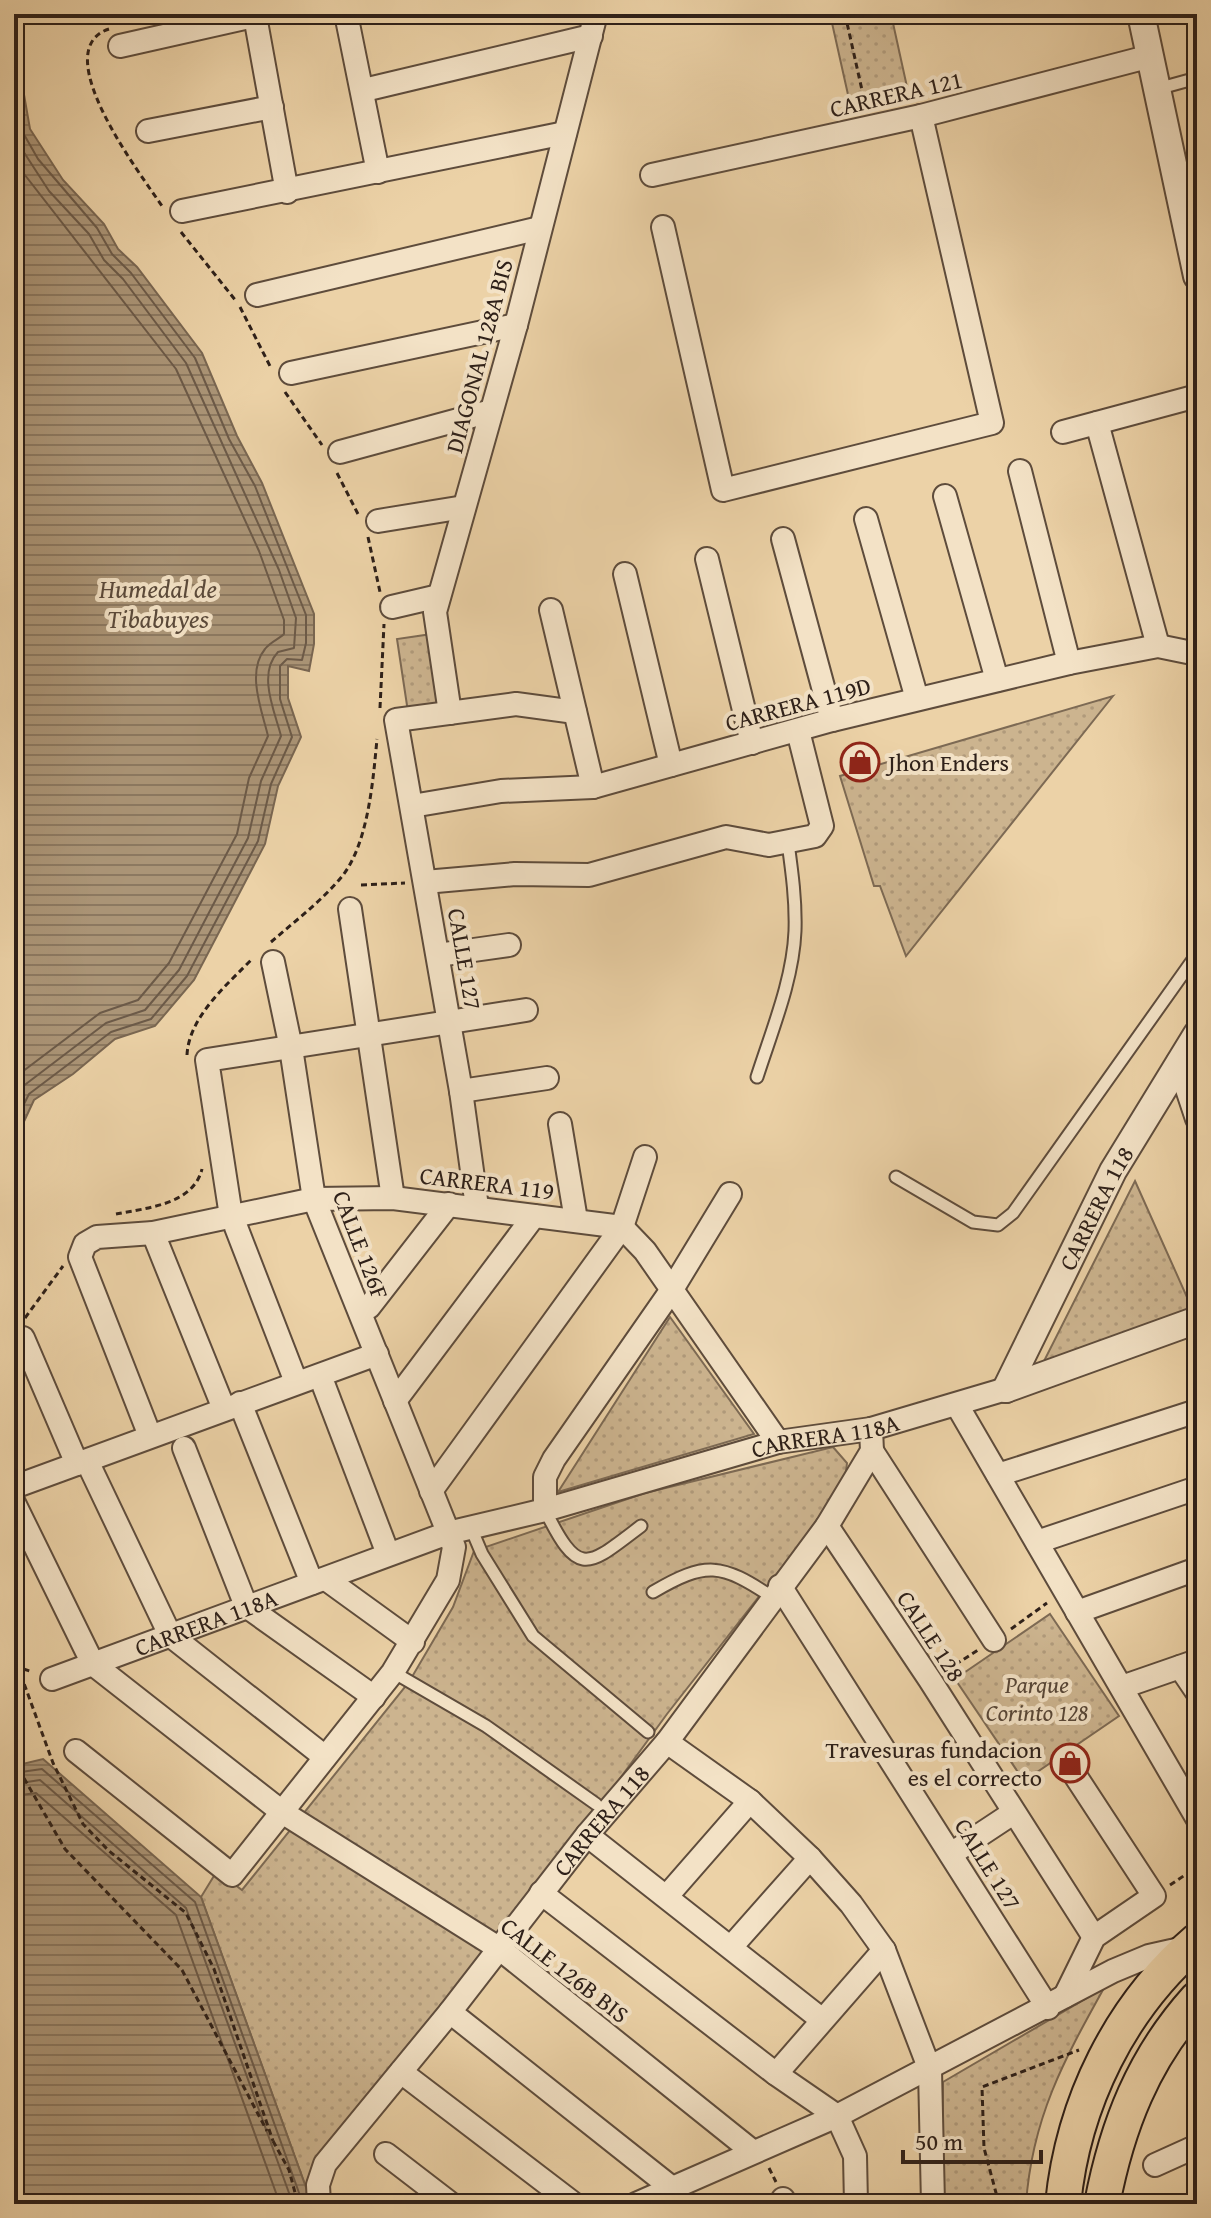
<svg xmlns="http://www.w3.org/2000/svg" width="1211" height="2218" viewBox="0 0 1211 2218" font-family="'Gentium Book Plus',serif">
<defs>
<pattern id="grass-dots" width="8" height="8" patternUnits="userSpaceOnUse" patternTransform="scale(2)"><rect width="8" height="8" fill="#ccb48f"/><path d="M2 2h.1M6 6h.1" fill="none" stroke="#b09a7b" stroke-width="1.8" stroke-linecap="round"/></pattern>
<pattern id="water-rules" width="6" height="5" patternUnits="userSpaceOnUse" patternTransform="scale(2)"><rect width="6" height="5" fill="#ab9577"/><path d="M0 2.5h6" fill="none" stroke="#8c7961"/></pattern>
</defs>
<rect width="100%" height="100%" fill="#ecd2a7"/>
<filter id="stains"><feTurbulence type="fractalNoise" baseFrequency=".0025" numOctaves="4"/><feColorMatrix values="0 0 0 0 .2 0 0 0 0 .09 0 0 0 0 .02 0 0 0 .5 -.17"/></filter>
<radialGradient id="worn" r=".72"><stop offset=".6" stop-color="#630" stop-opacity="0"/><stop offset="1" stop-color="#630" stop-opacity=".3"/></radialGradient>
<g fill="url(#grass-dots)" stroke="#7d6a54" stroke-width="2">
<polygon points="830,14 891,14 909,96 851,108"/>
<polygon points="432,634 444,707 408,712 397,639"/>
<polygon points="1113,696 906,956 880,886 874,886 840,776"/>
<polygon points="1135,1181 1195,1315 1044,1361"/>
<polygon points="670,1317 754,1434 558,1492"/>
<polygon points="833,1447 847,1463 845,1479 819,1520 667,1714 557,1865 365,2115 312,2204 201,1897 217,1871 242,1890 409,1682 453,1607 474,1551 645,1493"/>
<polygon points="1050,1614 1119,1716 1024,1781 955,1679"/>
<path d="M1104,1988C1064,2060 1032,2118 1026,2204H942L943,2082Z"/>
</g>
<g fill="url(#water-rules)" stroke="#796651" stroke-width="2">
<polygon points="14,14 26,14 16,49 30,129 63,180 104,224 118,249 137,267 202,353 237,436 262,483 314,614 314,644 309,671 288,666 288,698 301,737 278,786 265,844 194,980 155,1026 115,1039 73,1074 34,1100 14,1143"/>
<polygon points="43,1759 201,1897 312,2204 14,2204 14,1766"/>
</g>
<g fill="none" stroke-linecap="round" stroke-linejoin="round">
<g stroke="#6c5a48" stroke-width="2">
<polyline points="14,74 22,131 38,159 97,228 112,254 131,273 195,358 229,439 255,486 306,615 306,643 302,660 287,659 280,666 280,699 292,737 271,784 258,841 187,976 151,1019 111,1032 29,1094 14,1124"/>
<path d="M14,137L49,191L89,234L104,260L123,279L186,363L279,570L296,618L294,648L278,652C257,674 275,712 281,736L261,781L248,838L179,970L145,1010L106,1023L22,1087L14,1100"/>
<path d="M14,161L176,369L259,551L284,620V634C279,639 270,642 265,649C246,672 262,711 268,736L249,778L237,834L169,963L138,1000L100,1013L14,1078"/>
<polyline points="14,1773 42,1769 195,1902 303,2204"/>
<polyline points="14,1784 40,1780 186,1908 293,2204"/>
<polyline points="14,1796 36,1793 176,1915 280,2204"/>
</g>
<g stroke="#5e4c3c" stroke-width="15">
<g id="service">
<polyline points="1157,89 1197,78"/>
<path d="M757,1077C772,1030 793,980 795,931C796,901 792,872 788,843"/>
<polyline points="896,1177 973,1222 998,1225 1013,1213 1197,954"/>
<path d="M545,1510C579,1579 587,1567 641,1526"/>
<polyline points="471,1528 482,1554 533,1636 648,1732"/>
<path d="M653,1592C706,1561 721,1563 772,1597"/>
<polyline points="393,1672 486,1726 596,1804"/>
</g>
</g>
<g stroke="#5e4c3c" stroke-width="26">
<g id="minor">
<polyline points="346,14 378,172"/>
<polyline points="255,16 287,192"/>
<polyline points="120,46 262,14"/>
<polyline points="364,90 591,36"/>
<polyline points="148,131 272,107"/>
<polyline points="652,175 921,116 1151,56"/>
<polyline points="182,211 565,133"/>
<polyline points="663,227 723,490 992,423 921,116"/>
<polyline points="257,295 540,228"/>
<polyline points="291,373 516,325"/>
<polyline points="1097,423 1158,646"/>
<polyline points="1063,432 1197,396"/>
<polyline points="340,452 491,411"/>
<polyline points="1020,471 1069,663"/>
<polyline points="945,496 997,680"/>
<polyline points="866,519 917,699"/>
<polyline points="378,521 464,507"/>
<polyline points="783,539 832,720"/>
<polyline points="707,559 752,743"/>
<polyline points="625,574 671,765"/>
<polyline points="392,607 439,596"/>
<polyline points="551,610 593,787"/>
<polyline points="450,713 435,612 516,325 596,14"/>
<polyline points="412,806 501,791 593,787 832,720 1069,663 1158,646 1197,654"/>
<polyline points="425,882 515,874 589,875 726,837 769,845 815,836 822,826 798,731"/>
<polyline points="350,909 393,1198"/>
<polyline points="438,955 509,945"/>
<polyline points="1178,1062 1197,1119"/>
<polyline points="461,1091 547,1078"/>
<polyline points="560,1124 576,1220"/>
<polyline points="477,1207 461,1091 396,720 516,704 575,712"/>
<polyline points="231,1216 207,1060 526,1010"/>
<polyline points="236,1227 296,1382"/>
<polyline points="153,1233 224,1409"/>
<polyline points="369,1307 449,1204"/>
<polyline points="23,1338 77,1464"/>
<polyline points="324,1386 388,1554"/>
<polyline points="395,1401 534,1216"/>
<polyline points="240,1403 312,1583"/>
<polyline points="957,1405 1197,1818"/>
<polyline points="150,1436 80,1257 85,1244 97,1237 153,1233 314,1199 393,1198 622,1227 645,1251 778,1442"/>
<polyline points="184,1448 246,1606 374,1697"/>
<polyline points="872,1451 994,1640"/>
<polyline points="87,1461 170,1635 325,1757"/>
<polyline points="998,1475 1197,1411"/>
<polyline points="14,1487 377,1354"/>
<polyline points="431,1491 622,1227 645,1157"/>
<polyline points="14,1503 93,1664 282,1812 500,1949 752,2151"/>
<polyline points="545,1510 545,1477 554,1459 671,1291 730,1194"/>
<polyline points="827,1526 930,1680 1094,1937"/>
<polyline points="1037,1542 1197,1488"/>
<polyline points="326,1579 413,1642"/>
<polyline points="780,1586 1048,2008"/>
<polyline points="1077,1612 1197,1569"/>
<polyline points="1180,1667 1197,1692"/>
<path id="s1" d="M52,1679L448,1533L545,1510L778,1442L871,1429L1006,1389"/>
<polyline points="1122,1687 1197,1661"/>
<polyline points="667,1742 750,1801 810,1858 851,1904 884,1950 930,2070 933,2204"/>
<polyline points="76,1751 232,1875 393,1672 448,1580 454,1547 314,1199 291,1048 273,962"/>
<polyline points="587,1835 821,2019"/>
<polyline points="951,1854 1013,1813"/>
<polyline points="541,1893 776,2074 837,2116 855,2156 856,2204"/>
<polyline points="667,1896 750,1801"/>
<polyline points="732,1946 810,1858"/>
<polyline points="1065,1996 1094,1937 1154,1896 1069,1766"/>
<polyline points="450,2012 672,2188"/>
<polyline points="401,2072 574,2204"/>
<polyline points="776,2074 884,1950"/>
<polyline points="386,2154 451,2204"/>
<polyline points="1155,2165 1197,2146"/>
<polyline points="783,2199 783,2204"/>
<path id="s2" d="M319,2204L318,2185L325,2164L450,2012L587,1835L667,1742L827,1526L872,1451L871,1429"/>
<polyline points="636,2204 837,2116 1113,1971 1149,1956 1189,1947"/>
</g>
</g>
<g stroke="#5e4c3c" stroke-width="30">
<g id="tertiary">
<polyline points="1141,14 1197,276"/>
<path id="s3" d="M1006,1389L1113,1171L1197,1034"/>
<polyline points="1006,1389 1197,1320"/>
</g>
</g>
<g stroke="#2e2019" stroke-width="38">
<g id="primary">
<path d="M1063,2204C1073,2103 1120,2007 1197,1941"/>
<path d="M1102,2204C1117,2126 1143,2059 1197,1999"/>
</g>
</g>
<g stroke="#2e2019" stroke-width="3" stroke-dasharray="6 4" stroke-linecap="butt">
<polyline points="845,14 866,108"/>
<path d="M109,29C45,50 142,176 162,206"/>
<polyline points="181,232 236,301"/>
<polyline points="240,307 271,368"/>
<polyline points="285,392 322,445"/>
<polyline points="337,473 359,516"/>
<polyline points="368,537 380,592"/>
<polyline points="380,708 384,624"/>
<polyline points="361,885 405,883"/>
<path d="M271,942C294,922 319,903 339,880C368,848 373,781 377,739"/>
<path d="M187,1055C189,1016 228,984 253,958"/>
<path d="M116,1214C146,1208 193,1205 202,1169"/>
<polyline points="25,1318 63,1266"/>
<polyline points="1011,1629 1047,1603"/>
<polyline points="14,1656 53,1763 83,1824 109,1851 186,1913 214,1969 273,2141"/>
<polyline points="14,1666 33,1672"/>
<polyline points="947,1670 978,1650"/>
<polyline points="14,1761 65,1849 182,1970 267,2131"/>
<polyline points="1170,1885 1197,1867"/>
<polyline points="273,2141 289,2170 297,2200"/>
<polyline points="769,2168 776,2182"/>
<polyline points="999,2204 984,2148 982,2087 1079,2050"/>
</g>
<use href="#service" stroke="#f3e2c6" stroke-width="11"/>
<use href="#minor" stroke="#f3e2c6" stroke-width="22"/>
<use href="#tertiary" stroke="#f3e2c6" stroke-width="26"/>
<use href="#primary" stroke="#ecd2a7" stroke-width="34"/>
</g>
<defs>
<g id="shop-ring" transform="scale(2)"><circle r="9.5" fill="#f3e2c6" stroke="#8f2418" stroke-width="1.5"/><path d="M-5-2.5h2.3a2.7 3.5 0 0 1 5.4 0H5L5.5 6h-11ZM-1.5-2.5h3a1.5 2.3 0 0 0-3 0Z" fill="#8f2418"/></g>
</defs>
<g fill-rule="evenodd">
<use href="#shop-ring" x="860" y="762"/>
<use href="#shop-ring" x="1070" y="1763"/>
</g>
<g text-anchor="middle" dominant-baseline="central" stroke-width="8" stroke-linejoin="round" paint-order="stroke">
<g font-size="24" fill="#2e2019" stroke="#f3e2c6">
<text transform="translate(896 94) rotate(-13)">CARRERA 121</text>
<text transform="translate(479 356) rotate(-75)">DIAGONAL 128A BIS</text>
<text transform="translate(798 704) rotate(-15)">CARRERA 119D</text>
<text transform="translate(465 959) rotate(80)">CALLE 127</text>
<text transform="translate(487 1183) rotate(7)">CARRERA 119</text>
<text stroke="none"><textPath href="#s3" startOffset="202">CARRERA 118</textPath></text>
<text transform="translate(361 1245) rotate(69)">CALLE 126F</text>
<text stroke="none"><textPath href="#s1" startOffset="812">CARRERA 118A</textPath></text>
<text stroke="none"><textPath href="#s1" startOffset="164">CARRERA 118A</textPath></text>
<text transform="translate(931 1636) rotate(57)">CALLE 128</text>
<text stroke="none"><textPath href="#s2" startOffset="482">CARRERA 118</textPath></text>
<text transform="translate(988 1864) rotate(58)">CALLE 127</text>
<text transform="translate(565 1970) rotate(38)">CALLE 126B BIS</text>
</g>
<g font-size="24" fill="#2e2019" stroke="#f3e2c6" text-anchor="start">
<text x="888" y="762">Jhon Enders</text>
<text x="1042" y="1749" text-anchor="end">Travesuras fundacion<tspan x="1042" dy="28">es el correcto</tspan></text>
</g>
<g font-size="24" font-style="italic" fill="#564536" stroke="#f3e2c6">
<text x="1037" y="1684">Parque<tspan x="1037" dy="28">Corinto 128</tspan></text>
</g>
<g font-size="26" font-style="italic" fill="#5a493a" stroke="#f3e2c6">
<text x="158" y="588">Humedal de<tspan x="158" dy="30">Tibabuyes</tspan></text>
</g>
</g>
<rect width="1211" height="2218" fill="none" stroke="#ecd2a7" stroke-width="48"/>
<rect x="16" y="16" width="1179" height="2186" fill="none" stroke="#2e2019" stroke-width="4"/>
<rect x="24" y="24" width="1163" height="2170" fill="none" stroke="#2e2019" stroke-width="2"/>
<path d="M903 2150v12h138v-12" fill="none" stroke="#2e2019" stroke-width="4"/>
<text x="915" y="2150" font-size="24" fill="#2e2019" stroke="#f3e2c6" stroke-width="6" paint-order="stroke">50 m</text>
<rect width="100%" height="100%" filter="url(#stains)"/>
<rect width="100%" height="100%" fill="url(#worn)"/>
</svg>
